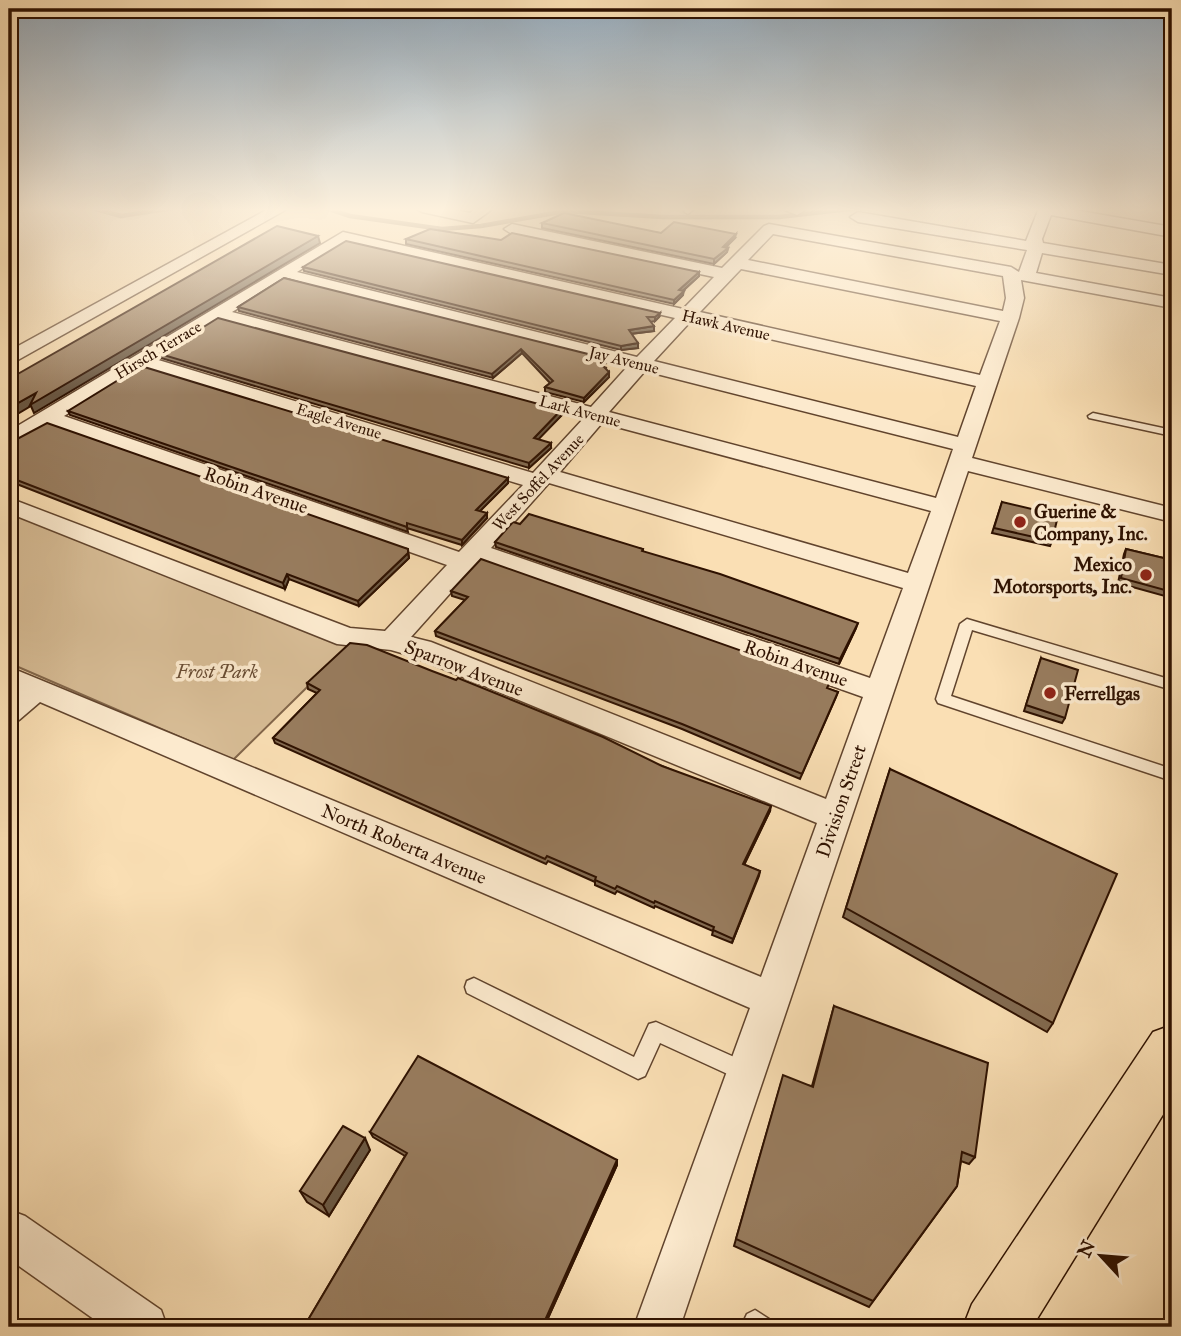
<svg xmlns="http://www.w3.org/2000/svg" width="1181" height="1336" viewBox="0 0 1181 1336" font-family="'IM FELL Great Primer',serif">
<rect width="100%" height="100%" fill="#fadfb4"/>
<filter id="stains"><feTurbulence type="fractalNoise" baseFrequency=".00286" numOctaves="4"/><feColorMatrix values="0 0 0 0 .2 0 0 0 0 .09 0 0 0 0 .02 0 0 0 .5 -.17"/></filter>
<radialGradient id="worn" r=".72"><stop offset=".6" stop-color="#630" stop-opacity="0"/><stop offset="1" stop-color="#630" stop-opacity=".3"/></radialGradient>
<polygon fill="#d7bc95" stroke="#82664a" stroke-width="2" points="9,510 352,643 233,760 9,663"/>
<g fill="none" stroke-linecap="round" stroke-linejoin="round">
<g stroke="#7f6347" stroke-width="4.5">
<polyline points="92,208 121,216 173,208"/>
<polyline points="326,208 350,216 442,229 481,226 566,211 663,217 779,217 858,208"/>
</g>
<g stroke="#61442d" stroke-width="3">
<g id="lane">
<polygon points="687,208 695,208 688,214 684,212"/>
<polygon points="1093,413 1172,430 1172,436 1089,418 1088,416"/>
<polygon points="967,619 1172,680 1172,690 972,630 951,696 1172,769 1172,781 938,703 936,699 960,624"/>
<polygon points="474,978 634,1057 649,1024 656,1022 752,1065 755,1072 752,1079 745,1082 660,1043 645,1076 638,1079 467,993 465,987 467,981"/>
<polygon points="755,1310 769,1319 773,1327 741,1327 747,1314"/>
</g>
</g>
<g stroke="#61442d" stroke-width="3">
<g id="street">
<polygon points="270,208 289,208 9,365 9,351"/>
<polygon points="415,208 447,208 470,213 477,208 494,208 473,223 422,212"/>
<polygon points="780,208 803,208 805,210 797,215"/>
<path d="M1039,208H1063L1172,227V237L1051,215L1042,239L1043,243L1172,265V275L1042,253L1036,273L1172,298V308L1021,280L1024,298L1019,318L972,458L1172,508V522L968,471L680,1327H634L750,1008L40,702L19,720L9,723V696L15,691L9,688V667L761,977L817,823L412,656L391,650L337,644L9,513V498L350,628L385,631L447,565L49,425L9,446V431L343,232L683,309L714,277L512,234L504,229L512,224L722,268L764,226L769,224L1011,267L1019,272L1027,250L858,222L850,217L858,212L1026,241ZM773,234L1003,276L1006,298L1003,311L748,260ZM345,242L675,318L637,357L297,272ZM741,269L1000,321L980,375L700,312ZM285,280L628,366L591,407L232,312ZM219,320L584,418L533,473L155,359ZM691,321L976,386L958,437L654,361ZM142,368L523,485L459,552L64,416ZM645,371L953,449L936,498L609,412ZM602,423L931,511L908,573L560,472ZM549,483L903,588L870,678L491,548ZM479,561L863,697L826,799L431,642L411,637Z"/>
<polygon points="9,1210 25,1216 161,1310 167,1327 105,1327 9,1259"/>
</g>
</g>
<g stroke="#2e1100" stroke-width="3">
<polygon id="primary" points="1172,1025 1172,1100 1032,1327 963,1327 972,1304 1153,1032"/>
</g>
<use href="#lane" fill="#fceace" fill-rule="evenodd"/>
<use href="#street" fill="#fceace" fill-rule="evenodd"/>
<use href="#primary" fill="#fadfb4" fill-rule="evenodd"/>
</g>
<g fill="#836b51" stroke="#2e1100" stroke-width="2">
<polygon points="542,223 661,233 735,238 726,247 728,248 727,252 714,264 542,228"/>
<polygon points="406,239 699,272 699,276 683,291 683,295 674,304 406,244"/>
<polygon points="303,267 659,317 655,321 650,322 654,331 631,334 638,348 621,350 304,271"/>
<polygon points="284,278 607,368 605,368 609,377 584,402 545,392 545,387 550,383 522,353 493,378 239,311 238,307"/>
<polygon points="160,354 561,410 562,415 538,439 551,448 529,468 161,358"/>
<polygon points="68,411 508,478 508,483 480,511 487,518 462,545 407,528 408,532 70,415"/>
<polygon points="9,455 408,549 409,558 359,606 289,579 285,589 9,481"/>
<polygon points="1002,502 1052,541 1050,546 992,533"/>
<polygon points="520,524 643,549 643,552 856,628 839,664 496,547 495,542"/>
<polygon points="1126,549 1172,560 1172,598 1118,583 1124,554"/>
<polygon points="451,591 828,689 838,692 836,697 800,779 682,729 436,636 435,631 465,600 452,596"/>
<polygon points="1041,658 1065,718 1062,723 1024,711"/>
<polygon points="307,683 662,766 770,811 744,865 760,871 732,943 712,935 713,931 655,906 654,908 617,891 615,894 595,885 595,882 548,861 546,864 275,743 273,738 317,693 308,689"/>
<polygon points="890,769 1053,1023 1047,1032 843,917"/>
<polygon points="834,1006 975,1157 969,1164 961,1161 957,1186 869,1307 734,1246 781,1083 812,1086"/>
<polygon points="370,1132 617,1160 617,1165 544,1327 307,1327 305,1325 405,1156 373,1137"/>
<polygon points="370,1150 329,1216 307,1202 300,1191"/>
</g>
<g fill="#6a5742" stroke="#2e1100" stroke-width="2">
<polygon points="736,234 735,238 722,251 723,247"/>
<polygon points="318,236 320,243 34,413 31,406 9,419 9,408"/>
<polygon points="728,248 727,252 714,264 714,259"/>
<polygon points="699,272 699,276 679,294 679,290"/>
<polygon points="684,291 683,295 674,304 674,300"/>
<polygon points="660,313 659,317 655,321 655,317"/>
<polygon points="654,326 654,331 628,334 629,330"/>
<polygon points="638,343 638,348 621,350 621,346"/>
<polygon points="521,349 522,353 493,378 492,374"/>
<polygon points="609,372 609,377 584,402 584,398"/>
<polygon points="561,410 562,415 535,443 534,438"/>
<polygon points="551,443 551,448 529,468 529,463"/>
<polygon points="508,478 508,483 476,515 476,510"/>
<polygon points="487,513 487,518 462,545 462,540"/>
<polygon points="408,553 409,558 359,606 358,601"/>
<polygon points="287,574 289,579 285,589 283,583"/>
<polygon points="858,623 856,628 839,664 840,659"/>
<polygon points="771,806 770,811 742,869 743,864"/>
<polygon points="760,871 759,876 732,943 733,939"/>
<polygon points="365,1138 370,1150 329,1216 323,1205"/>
<polygon points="617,1160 617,1165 544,1327 542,1327"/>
</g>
<g fill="#987c5e" stroke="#2e1100" stroke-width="2">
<polygon points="564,213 661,233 674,222 736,234 723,247 728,248 714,259 542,223"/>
<polygon points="277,226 318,236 30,405 36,393 9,408 9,379"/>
<polygon points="430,229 501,240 512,233 699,272 679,290 684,291 674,300 406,239"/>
<polygon points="346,241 660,313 655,317 647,317 654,326 629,330 638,343 621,346 303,267"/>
<polygon points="284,278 600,357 607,363 601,364 609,372 584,398 545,387 553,381 521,349 492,374 238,307"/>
<polygon points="218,318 561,410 534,438 551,443 529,463 160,354"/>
<polygon points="141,366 508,478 476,510 487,513 462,540 407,523 407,527 68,411"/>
<polygon points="47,423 408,549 408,553 358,601 287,574 283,583 9,477 9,455 17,439"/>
<polygon points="1002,502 1036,510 1035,515 1057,520 1052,541 994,528"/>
<polygon points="529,514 643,549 642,551 720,574 858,623 840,659 495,542 513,522 520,524"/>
<polygon points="1126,549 1172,560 1172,592 1121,578"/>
<polygon points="481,559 830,682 827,688 838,692 802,774 682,724 435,631 468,597 451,591"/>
<polygon points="350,643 367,645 432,671 456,680 458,678 603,737 662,766 771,806 743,864 760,871 733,939 713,930 714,927 655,901 654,903 617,886 615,889 595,880 596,877 547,856 545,859 273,738 320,690 307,683"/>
<polygon points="1041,658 1078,670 1065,718 1026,705"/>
<polygon points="890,769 1117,874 1053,1023 846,908"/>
<polygon points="834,1006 988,1063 975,1157 962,1152 957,1186 873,1301 736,1239 783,1075 813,1087"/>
<polygon points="418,1056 617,1160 542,1327 309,1327 305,1325 407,1153 370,1132"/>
<polygon points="343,1126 365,1138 323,1205 300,1191"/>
</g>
<linearGradient id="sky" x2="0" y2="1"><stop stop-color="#93a9bb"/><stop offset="0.53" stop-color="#fdf1dd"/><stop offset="1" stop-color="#fdf1dd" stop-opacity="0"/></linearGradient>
<rect width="1181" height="395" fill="url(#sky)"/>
<g fill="#8f2418" stroke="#fceace" stroke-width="2.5">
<circle cx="1020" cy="522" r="7"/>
<circle cx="1146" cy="575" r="7"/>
<circle cx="1050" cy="693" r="7"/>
</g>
<g text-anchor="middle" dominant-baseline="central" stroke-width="7" stroke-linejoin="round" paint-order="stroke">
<g font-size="16" fill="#2e1100" stroke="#fceace">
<text transform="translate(726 325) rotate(13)">Hawk Avenue</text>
<text transform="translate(158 350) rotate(-31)">Hirsch Terrace</text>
<text transform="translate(624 360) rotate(14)">Jay Avenue</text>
<text transform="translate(580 411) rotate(15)">Lark Avenue</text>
<text transform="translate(339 421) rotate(17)">Eagle Avenue</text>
<text transform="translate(538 482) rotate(-47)">West Soffel Avenue</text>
</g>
<g font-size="19" fill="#2e1100" stroke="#fceace">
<text transform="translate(256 490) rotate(19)">Robin Avenue</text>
<text transform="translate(796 663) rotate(19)">Robin Avenue</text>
<text transform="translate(464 668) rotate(21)">Sparrow Avenue</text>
<text transform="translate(841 801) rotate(-71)">Division Street</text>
<text transform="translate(404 844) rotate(23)">North Roberta Avenue</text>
</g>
<g font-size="19" font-weight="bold" fill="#2e1100" stroke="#fceace" text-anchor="start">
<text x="1034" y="511">Guerine &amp;<tspan x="1034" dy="22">Company, Inc.</tspan></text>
<text x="1132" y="564" text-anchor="end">Mexico<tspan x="1132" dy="22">Motorsports, Inc.</tspan></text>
<text x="1064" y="693">Ferrellgas</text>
</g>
<g font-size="19" font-style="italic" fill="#694d34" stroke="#fceace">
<text x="217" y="671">Frost Park</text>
</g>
</g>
<rect width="1181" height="1336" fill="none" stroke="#fadfb4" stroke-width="35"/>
<rect x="10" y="10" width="1160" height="1315" fill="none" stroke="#2e1100" stroke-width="3.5"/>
<rect x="18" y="18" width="1146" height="1301" fill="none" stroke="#2e1100" stroke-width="2"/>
<g transform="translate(1101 1256) rotate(296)" stroke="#fceace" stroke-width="5" paint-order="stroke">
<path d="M0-5L12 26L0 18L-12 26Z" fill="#2e1100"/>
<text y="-10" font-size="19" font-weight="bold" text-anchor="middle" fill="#2e1100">N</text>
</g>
<rect width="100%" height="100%" filter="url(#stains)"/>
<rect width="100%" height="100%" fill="url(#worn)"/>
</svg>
